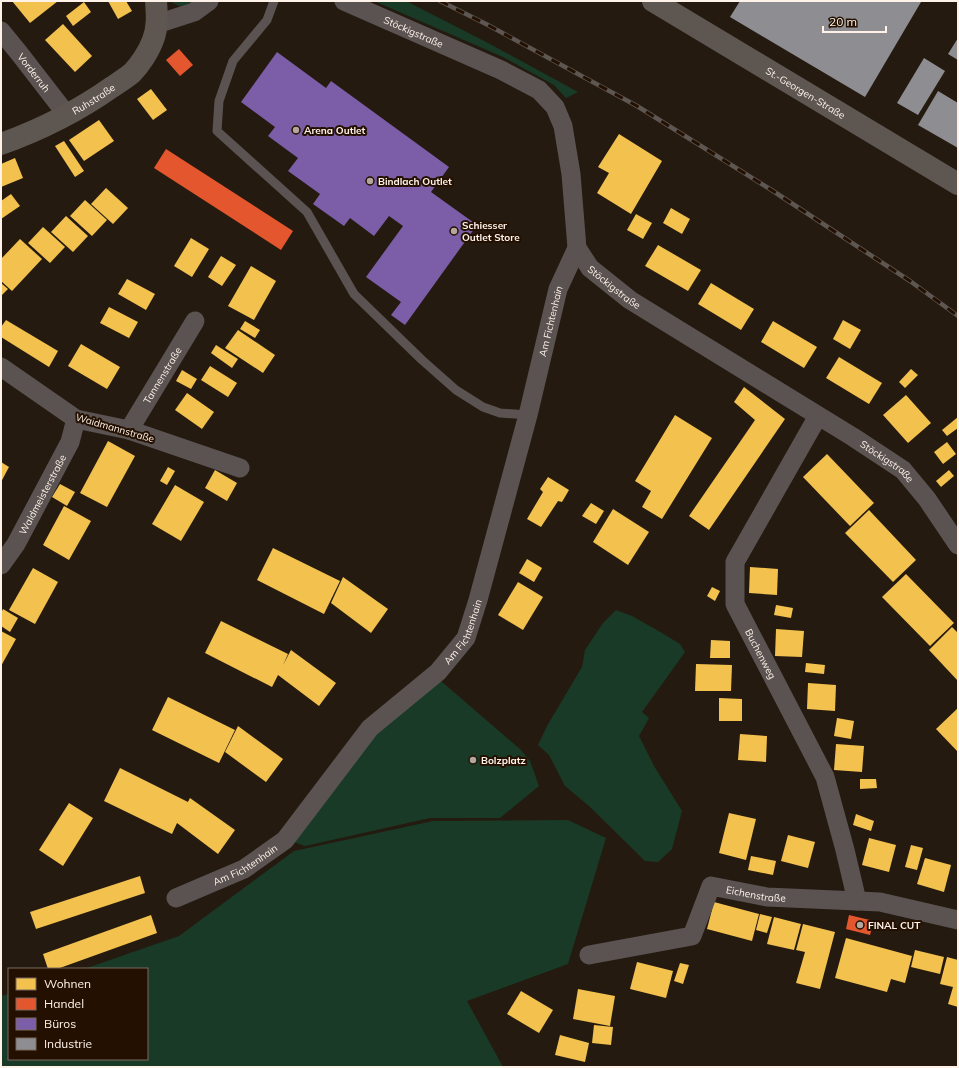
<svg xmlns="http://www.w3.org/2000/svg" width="959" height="1068" viewBox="0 0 959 1068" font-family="Mulish,sans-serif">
<rect width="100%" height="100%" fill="#251a10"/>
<g fill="#183a27">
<polygon points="171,1 196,1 181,7 173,3"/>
<polygon points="374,1 406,1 490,44 578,92 566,98 554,85 503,57"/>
<polygon points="616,610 632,616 662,633 680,644 685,652 642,712 649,718 639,736 654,766 682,811 672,849 658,862 645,861 589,806 565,786 549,755 538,745 547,726 582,667 585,650 603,623"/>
<polygon points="441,681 520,749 530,761 539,786 500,818 430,818 305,846 291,841 375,734"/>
<polygon points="568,820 606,838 568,964 467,1001 503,1067 1,1067 1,996 9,994 9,1059 147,1059 147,969 84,969 179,936 294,851 433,821"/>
</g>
<g fill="#f2c14e">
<polygon points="12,1 58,1 30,23"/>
<polygon points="108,1 126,1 132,11 118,19"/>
<polygon points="84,2 91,12 73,26 66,16"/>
<polygon points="63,24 92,56 75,72 45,40"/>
<polygon points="151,89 167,110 153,120 137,99"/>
<polygon points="99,120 114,141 84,161 69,140"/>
<polygon points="619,134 662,161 631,214 597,193 609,173 598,167"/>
<polygon points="64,141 84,171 75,177 55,146"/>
<polygon points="15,158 23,178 1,187 1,164"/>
<polygon points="106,188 128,208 113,224 91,204"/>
<polygon points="11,194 20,206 1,219 1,201"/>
<polygon points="85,200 107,220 92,236 70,216"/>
<polygon points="671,208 690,219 682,234 663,223"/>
<polygon points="636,214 652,223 643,239 627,230"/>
<polygon points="66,216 88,236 73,252 51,232"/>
<polygon points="43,227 65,247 50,263 28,243"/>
<polygon points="191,238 209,249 192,277 174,266"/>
<polygon points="20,239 42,259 12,291 1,281 1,259"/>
<polygon points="658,245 701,270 688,291 645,266"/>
<polygon points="221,256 236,265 222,286 208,277"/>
<polygon points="251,266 276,281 254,320 228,306"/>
<polygon points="127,279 155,294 146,310 118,294"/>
<polygon points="1,283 8,289 1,296"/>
<polygon points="711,283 754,309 741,330 698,304"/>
<polygon points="109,307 138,322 129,338 100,323"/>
<polygon points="6,320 58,351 49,367 1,337 1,327"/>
<polygon points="843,320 861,330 850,349 833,339"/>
<polygon points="245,321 260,330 255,338 240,329"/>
<polygon points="773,321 817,347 804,368 761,342"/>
<polygon points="238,330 275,355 263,373 225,348"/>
<polygon points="81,344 120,367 107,389 68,366"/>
<polygon points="216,345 238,359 232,368 211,353"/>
<polygon points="839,357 882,383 869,404 826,378"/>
<polygon points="210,366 237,383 228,397 201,380"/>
<polygon points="911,369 918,375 905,388 899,382"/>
<polygon points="182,370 197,379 191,389 176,381"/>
<polygon points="744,387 785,419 709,530 689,516 755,420 734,402"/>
<polygon points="187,393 214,412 202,429 175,410"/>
<polygon points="906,395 931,423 908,443 883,415"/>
<polygon points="675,415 712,438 662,519 642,507 651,491 635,481"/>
<polygon points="958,417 958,428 947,436 942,430"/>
<polygon points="108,441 135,456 107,507 80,493"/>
<polygon points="947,442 956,454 943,464 934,452"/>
<polygon points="827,454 874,503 850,526 803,477"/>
<polygon points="1,462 9,467 1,482"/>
<polygon points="168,467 175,471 167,485 160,481"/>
<polygon points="215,470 237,483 227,501 205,488"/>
<polygon points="949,470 954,476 941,487 936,481"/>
<polygon points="548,477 569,490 562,502 558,501 541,527 527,519 543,492 540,489"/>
<polygon points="60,484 75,492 67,506 52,497"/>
<polygon points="175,485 204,502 181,541 152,524"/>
<polygon points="591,503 604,511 596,524 582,516"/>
<polygon points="64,506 91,521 69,560 43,545"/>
<polygon points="613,509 649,532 628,565 593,542"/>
<polygon points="869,510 916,560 893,582 845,533"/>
<polygon points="273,548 340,581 324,614 257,580"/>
<polygon points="527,559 542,568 534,582 519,573"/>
<polygon points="750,567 778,569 777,595 749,593"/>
<polygon points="33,568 58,582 35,624 9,610"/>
<polygon points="906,574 954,623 930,646 882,597"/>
<polygon points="343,577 388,609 371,633 331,603"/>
<polygon points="518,582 543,597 523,630 498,615"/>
<polygon points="712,587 720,591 715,601 707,596"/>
<polygon points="776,605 793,608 791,618 774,615"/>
<polygon points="3,609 18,618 10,632 1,626 1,613"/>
<polygon points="221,621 288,654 283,665 291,650 336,683 319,706 278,675 272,687 205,653"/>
<polygon points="952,627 958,633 958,681 929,650"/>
<polygon points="776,629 804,631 802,657 775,656"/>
<polygon points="1,631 16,639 1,666"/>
<polygon points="711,640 730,641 730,658 710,658"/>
<polygon points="806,663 825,665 824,674 805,672"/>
<polygon points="696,664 732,665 731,691 695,691"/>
<polygon points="808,683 836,685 835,711 807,709"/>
<polygon points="168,697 235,730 219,763 152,730"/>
<polygon points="719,698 742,699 742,721 719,721"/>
<polygon points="958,708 958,752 936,729"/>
<polygon points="837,718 854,721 851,739 834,736"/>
<polygon points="238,726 283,759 266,782 225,752"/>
<polygon points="740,734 767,736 766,762 738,760"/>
<polygon points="836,744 864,746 862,772 834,770"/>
<polygon points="120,768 188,802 182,813 190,798 235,830 218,854 177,823 172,834 104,801"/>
<polygon points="860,779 876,779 877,788 860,789"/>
<polygon points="69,803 93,818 63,866 39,850"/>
<polygon points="729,813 756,819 746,860 719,853"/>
<polygon points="856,814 874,821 871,831 853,825"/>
<polygon points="788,835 815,842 808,868 781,861"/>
<polygon points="869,838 896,845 889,872 862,865"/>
<polygon points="911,845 923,848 917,870 905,867"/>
<polygon points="751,856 776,861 773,875 748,870"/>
<polygon points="925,858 951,865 944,892 917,884"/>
<polygon points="140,876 145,893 36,929 30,912"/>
<polygon points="714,902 759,914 752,941 707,929"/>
<polygon points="760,914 772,917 767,933 756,930"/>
<polygon points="151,915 157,933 57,969 48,969 43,954"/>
<polygon points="774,917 801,924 794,950 767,944"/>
<polygon points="803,924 835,932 820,989 796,983 805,952 796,950"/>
<polygon points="846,938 912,956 905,983 891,979 887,992 835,978"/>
<polygon points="915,950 944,957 940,974 911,967"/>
<polygon points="947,957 958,960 958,1007 948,1004 953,987 940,984"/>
<polygon points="637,962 673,971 666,998 630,989"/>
<polygon points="680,963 689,965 683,984 674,981"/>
<polygon points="578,989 615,996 610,1026 573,1019"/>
<polygon points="521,991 553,1010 539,1033 507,1014"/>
<polygon points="594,1025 613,1027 611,1045 592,1043"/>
<polygon points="560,1035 589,1043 585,1062 555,1055"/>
</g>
<g fill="#e4572e">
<polygon points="179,49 193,65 180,76 166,60"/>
<polygon points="166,149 293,231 281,250 154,168"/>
<polygon points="849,915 874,921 870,935 846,929"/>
</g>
<polygon fill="#7b5ea7" points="277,52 326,88 331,81 449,167 431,192 477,225 405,325 391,315 401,302 366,277 403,226 389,216 374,236 350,218 344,226 313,204 320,194 288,171 298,158 268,136 275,127 241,102"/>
<g fill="#8d8d92">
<polygon points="740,1 919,1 921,2 865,97 730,17"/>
<polygon points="958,38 958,60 948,54"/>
<polygon points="924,58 945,71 918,115 897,103"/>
<polygon points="938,91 958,103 958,148 918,125"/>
</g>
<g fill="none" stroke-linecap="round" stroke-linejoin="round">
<polyline stroke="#5a5351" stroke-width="9" points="274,1 267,20 233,61 219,101 217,131 307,212 354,294 422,360 456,390 483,407 500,413 528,415"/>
<g stroke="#5a5351" stroke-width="19">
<path id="s1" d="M344,1L501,70L539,90L555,107L563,126L571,174L577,248L590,268L630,300L853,437L903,470L927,499L958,545"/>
<polyline points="157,24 194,12 209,1"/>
<path id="s2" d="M1,31L19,53L67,115"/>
<polyline points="1,367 76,419 129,430 240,468"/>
<path id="s3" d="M818,416L735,562V604L825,777L845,850L857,901"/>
<path id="s4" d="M129,430L195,321"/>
<path id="s5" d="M1,565L16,544L70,442L76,419"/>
<path id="s6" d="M176,898L244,869L285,840L370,728L438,672L466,638L478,600L528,415L558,289L577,248"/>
<path id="s7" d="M589,955L692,936L711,886L767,897L880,902L958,920"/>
</g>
<g stroke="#5d5651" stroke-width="22">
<path id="s8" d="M653,1L958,184"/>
<path id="s9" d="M1,144C40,130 78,111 112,87C118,83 126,78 132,73C140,65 149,51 153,40C158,27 157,15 156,1"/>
</g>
<g stroke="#5d5651" stroke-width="4.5">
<polyline id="rail" points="440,1 486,24 637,106 773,191 910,281 958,316"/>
</g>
<use href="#rail" stroke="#231001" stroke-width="3" stroke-dasharray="9" stroke-linecap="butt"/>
</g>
<g fill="#b2a69d" stroke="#231001" stroke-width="1.5">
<circle cx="296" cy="130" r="4"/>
<circle cx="370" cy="181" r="4"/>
<circle cx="454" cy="231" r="4"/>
<circle cx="473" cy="760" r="4"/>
<circle cx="860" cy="925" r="4"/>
</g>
<g text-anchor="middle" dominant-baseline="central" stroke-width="4" stroke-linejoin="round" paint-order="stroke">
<g font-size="10" fill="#fef2e9" stroke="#231001">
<text stroke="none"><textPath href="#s1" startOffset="76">Stöckigstraße</textPath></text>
<text stroke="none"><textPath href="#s2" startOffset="53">Vorderruh</textPath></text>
<text stroke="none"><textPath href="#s8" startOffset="178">St.-Georgen-Straße</textPath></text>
<text stroke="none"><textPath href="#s9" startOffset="103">Ruhstraße</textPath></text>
<text stroke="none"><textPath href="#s1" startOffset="436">Stöckigstraße</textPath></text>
<text stroke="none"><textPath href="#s6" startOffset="725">Am Fichtenhain</textPath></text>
<text stroke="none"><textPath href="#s4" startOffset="64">Tannenstraße</textPath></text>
<text transform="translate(115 428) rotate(16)">Waidmannstraße</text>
<text stroke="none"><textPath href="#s1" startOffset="760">Stöckigstraße</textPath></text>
<text stroke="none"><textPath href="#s5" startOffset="82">Waldmeisterstraße</textPath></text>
<text stroke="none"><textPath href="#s6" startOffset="401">Am Fichtenhain</textPath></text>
<text stroke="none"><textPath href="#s3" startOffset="266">Buchenweg</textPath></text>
<text stroke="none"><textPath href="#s6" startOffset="77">Am Fichtenhain</textPath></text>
<text stroke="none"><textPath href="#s7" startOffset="204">Eichenstraße</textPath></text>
</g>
<g font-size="10" font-weight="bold" fill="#fef2e9" stroke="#231001" text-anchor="start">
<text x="304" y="130">Arena Outlet</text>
<text x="378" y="181">Bindlach Outlet</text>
<text x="462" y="225">Schiesser<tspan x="462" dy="12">Outlet Store</tspan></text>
<text x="481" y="760">Bolzplatz</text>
<text x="868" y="925">FINAL CUT</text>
</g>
</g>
<rect width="959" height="1068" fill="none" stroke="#fef2e9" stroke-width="4"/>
<rect x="8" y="968" width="140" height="92" fill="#231001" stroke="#7b6a5e"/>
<rect x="16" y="978" width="20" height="12" fill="#f2c14e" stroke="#7b6a5e"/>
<text x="44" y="988" font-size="12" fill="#fef2e9">Wohnen</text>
<rect x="16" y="998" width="20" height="12" fill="#e4572e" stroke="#7b6a5e"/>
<text x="44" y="1008" font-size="12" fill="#fef2e9">Handel</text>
<rect x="16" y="1018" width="20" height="12" fill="#7b5ea7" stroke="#7b6a5e"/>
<text x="44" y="1028" font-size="12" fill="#fef2e9">Büros</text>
<rect x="16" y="1038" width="20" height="12" fill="#8d8d92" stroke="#7b6a5e"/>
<text x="44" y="1048" font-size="12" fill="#fef2e9">Industrie</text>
<path d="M823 26v6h63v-6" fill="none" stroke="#fef2e9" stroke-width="2"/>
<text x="829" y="26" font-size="12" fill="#fef2e9" stroke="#231001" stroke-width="3" paint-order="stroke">20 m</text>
</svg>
